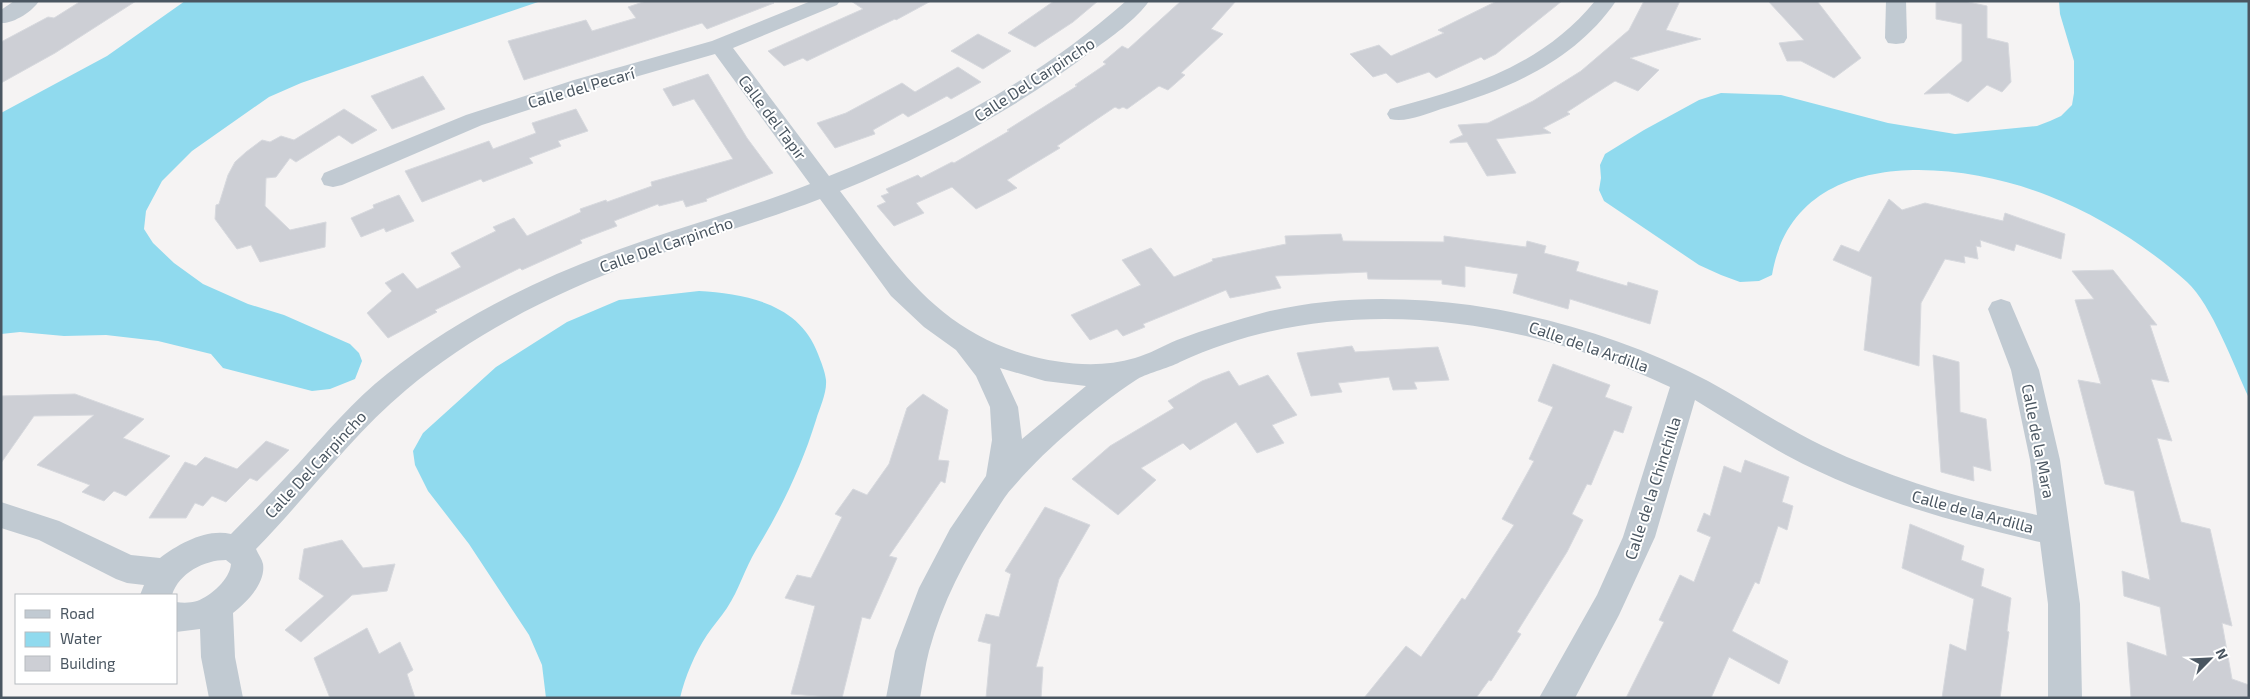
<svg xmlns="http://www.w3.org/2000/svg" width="2250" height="699" viewBox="0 0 2250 699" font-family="'Exo 2',sans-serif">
<rect width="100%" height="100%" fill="#f5f3f3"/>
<g fill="#90daee">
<polygon points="185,1 541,1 301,83 269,97 192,151 162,181 146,211 144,229 153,243 174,263 203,284 248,304 284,315 350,344 359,353 362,361 355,379 330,389 312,391 223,368 211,354 158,341 106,335 64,336 20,332 1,334 1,113 107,56"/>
<path d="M2059,1H2249V398C2234,366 2212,305 2187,282C2148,247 2098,215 2049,196C1956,159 1794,144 1772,275L1759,281L1740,282L1721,275L1699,265L1604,201L1599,190L1601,178L1600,165L1605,154L1644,130L1699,100L1721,93L1781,95L1888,123L1955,134L2037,126L2050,121L2061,116L2072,105L2074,93V61L2060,14Z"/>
<path d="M699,291C747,294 800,304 818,354C821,362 825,371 826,380C827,393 820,407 816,420C801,468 782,507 756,550C745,568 739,590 727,608C721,617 713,626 707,635C695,653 685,677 680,698H546L542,665L529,635L469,544L428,491L415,465L413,451L423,433L496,367L567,322L619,300Z"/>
</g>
<g fill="#cdcfd5" stroke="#d7d9de">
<polygon points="81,1 136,1 55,53 1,83 1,42 48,17 54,18"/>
<polygon points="646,1 774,3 707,29 702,23 524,80 508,41 586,20 592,31 636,18 628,7"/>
<polygon points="851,1 931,1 896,20 895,19 807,61 803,58 784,66 768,51 863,9"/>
<polygon points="1054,1 1098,1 1073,22 1035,47 1008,33"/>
<polygon points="1181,1 1236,1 1211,29 1223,34 1181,73 1185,75 1168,90 1159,86 1127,109 1123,107 1119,109 1115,107 1057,146 1060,148 1007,180 1017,188 976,209 952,187 916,203 924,213 894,226 877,206 886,202 881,196 889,193 886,189 918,175 921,178 952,162 954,163 1009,131 1007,130 1077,86 1075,85 1106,64 1103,62 1122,46 1128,49"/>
<polygon points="1497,1 1562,1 1496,54 1484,60 1481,57 1436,78 1429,72 1397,83 1386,73 1373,77 1350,54 1379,45 1391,56 1444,33 1438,30"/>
<polygon points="1644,1 1680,1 1666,30 1701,39 1630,58 1659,70 1638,91 1615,81 1567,112 1570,114 1543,128 1551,133 1496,139 1516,173 1487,176 1467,142 1450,143 1450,141 1463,135 1458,125 1488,123 1533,101 1581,71 1629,30"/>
<polygon points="1768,1 1817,1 1861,58 1834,78 1801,61 1787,61 1779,43 1804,40"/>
<polygon points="1936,1 1964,1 1987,6 1987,38 2008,43 2011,82 2002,92 1987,85 1968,102 1949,93 1924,94 1962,61 1962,24 1936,19"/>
<polygon points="978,34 1011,51 983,69 951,51"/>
<polygon points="958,67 981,82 951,99 947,96 908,117 903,113 873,130 875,134 835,148 817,123 846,113 902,83 915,92"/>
<polygon points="708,74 747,138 773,173 706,199 707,201 686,207 683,200 659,206 658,204 614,221 617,226 580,240 582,243 522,270 520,268 435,310 437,312 388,338 367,313 392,291 385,283 403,273 417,289 461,267 451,253 496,231 493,227 514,218 527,236 581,212 580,209 606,200 607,202 652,186 651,182 733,159 694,99 673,106 663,89"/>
<polygon points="423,76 445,109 392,129 371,96"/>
<polygon points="344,109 377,130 352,144 339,135 296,162 290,158 276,177 266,178 265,206 290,230 326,222 325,247 260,262 251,245 237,249 215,219 216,205 219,204 228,175 235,162 246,152 262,140 270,142 281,136 294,140"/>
<polygon points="576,109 588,131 558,141 561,146 529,158 533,163 483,182 481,179 422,202 405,171 489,141 493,149 536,133 532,123"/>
<polygon points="399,195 414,221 386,232 384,228 361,237 351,218 374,208 373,205"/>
<polygon points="1889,199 1902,210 1925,203 2003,221 2005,213 2065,234 2061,259 2016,244 2014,251 1980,240 1981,247 1976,246 1978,259 1964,256 1965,263 1945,259 1921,303 1919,366 1864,350 1872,277 1833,260 1841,245 1859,252"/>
<polygon points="1341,234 1343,241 1444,242 1444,236 1526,247 1527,241 1546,246 1544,253 1579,262 1576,271 1627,286 1628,282 1658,291 1650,324 1570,299 1568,309 1513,293 1518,274 1465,266 1465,287 1442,284 1442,280 1368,279 1367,272 1275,276 1281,288 1230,298 1226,290 1143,324 1145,327 1123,336 1117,329 1090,340 1071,315 1141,285 1122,260 1151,248 1174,277 1213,261 1212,259 1286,244 1285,236"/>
<polygon points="2113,270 2157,325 2150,325 2169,382 2151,379 2172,441 2157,438 2181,522 2210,529 2232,626 2222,623 2232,679 2249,685 2249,698 2131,698 2127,642 2167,656 2160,607 2124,596 2122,571 2150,580 2134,491 2105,484 2078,380 2101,384 2075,300 2094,299 2072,271"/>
<polygon points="1352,346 1355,352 1438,347 1449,380 1414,382 1417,389 1393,390 1389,377 1338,383 1342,392 1311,396 1297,353"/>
<polygon points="1933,355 1959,362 1960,412 1986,419 1991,471 1973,466 1974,481 1941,472"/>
<polygon points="1553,364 1610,385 1605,397 1632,407 1623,433 1614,430 1591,485 1587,484 1572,514 1583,520 1567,552 1517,632 1521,634 1491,681 1489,680 1476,698 1364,698 1406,646 1421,657 1462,598 1465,600 1514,525 1502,519 1534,461 1529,459 1553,407 1538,401"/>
<polygon points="1229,371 1239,386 1268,375 1297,415 1272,425 1284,443 1257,453 1236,422 1190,450 1183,443 1141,468 1156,480 1118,515 1072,479 1110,446 1174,408 1168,401 1202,381"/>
<polygon points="75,394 144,419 123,438 170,456 126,496 114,491 104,501 82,492 90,485 37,465 94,415 34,416 1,463 1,396"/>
<polygon points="923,394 948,410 938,460 949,461 945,483 941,481 889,556 897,558 870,619 862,617 842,698 791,694 815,606 785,598 797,575 811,578 842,517 835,514 853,489 867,495 889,464 907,408"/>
<polygon points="266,441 289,450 257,481 250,478 226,502 212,496 203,506 195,503 186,518 149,518 185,462 196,466 205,457 237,469"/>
<polygon points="1745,460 1789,477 1782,502 1793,506 1787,530 1778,526 1759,584 1755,582 1732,631 1788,661 1779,684 1729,657 1711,698 1626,698 1664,622 1659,620 1680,575 1694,582 1711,537 1697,531 1704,513 1710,516 1724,466 1741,473"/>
<polygon points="1045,507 1090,525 1059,579 1036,667 1043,667 1041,698 986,698 991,644 978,641 986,614 999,617 1011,574 1005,571"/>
<polygon points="1910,524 1964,546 1961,560 1984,569 1981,586 2011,598 2007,631 2009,632 2000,698 1942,698 1950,644 1966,651 1974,599 1902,568"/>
<polygon points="342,540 363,568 395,564 387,591 352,595 301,642 285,630 324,596 299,579 304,549"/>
<polygon points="367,628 379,654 400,642 413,670 407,674 415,698 330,698 314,658"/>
</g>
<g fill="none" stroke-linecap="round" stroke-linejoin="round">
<g fill="#c1cad2" fill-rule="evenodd">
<path d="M14,1H39C33,11 13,24 1,23V10Z"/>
<path d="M811,1H840L837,5L733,48L829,176C938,133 1039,78 1126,1H1149C1137,19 1110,38 1092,51C1015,110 930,154 840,191C894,262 933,327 1024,354C1059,364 1099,369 1135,358C1149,354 1163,346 1177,340C1206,329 1236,320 1266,312C1332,296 1402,296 1470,305C1552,317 1634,342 1708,381C1747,402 1783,427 1823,446C1892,479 1962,499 2037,515L2030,460L2011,370L1988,309L1992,302L2001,299L2010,302L2039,370L2060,460L2080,604L2082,698H2048V604L2040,542C1952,522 1866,498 1786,455C1755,438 1725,418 1695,400L1655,537L1619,615L1575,698H1539L1597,595L1623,537L1670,387C1518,315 1337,290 1180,362C1169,368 1144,374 1136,380C1114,394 1092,412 1072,429C1051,447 1032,465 1014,486C1005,495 999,507 992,517C965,559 942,603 929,651C925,666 923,682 920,698H886L895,651L919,588L950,529L986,476L992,440L990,407L976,376L956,350L924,327L891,296L820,199C760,222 698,239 638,262C556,292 474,333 406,390C351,436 307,497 256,549C258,554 262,559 263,564C266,583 246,603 233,613L235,657L243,698H209L201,657L200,629L176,632V602C183,603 190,603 197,601C211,596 230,579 231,564L226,560C204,560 179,573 172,595H140L144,585L127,583L116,579L39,540L1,528V502L59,521L131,555L160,558C178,544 207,528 231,534C254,511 277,487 299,463C327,432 354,400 387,374C455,319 537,279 620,249C683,226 747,209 810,184L715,54L590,90L482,125L342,185L333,187L324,185L321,179L324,173L466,115L574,80L712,41ZM1000,368L1045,381L1086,386L1022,439L1018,407Z"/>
<path d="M1595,1H1616C1575,61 1509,89 1441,109C1426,114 1406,123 1390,119L1387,114L1390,109C1468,88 1542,66 1595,1Z"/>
<polygon points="1886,1 1906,1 1907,38 1904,43 1896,44 1888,43 1885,38"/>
</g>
</g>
<g text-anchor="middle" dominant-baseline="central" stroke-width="4" stroke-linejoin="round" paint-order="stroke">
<g font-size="16" fill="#4a5661" stroke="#fff">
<text transform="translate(1034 79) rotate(-33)">Calle Del Carpincho</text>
<text transform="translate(581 87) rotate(-16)">Calle del Pecarí</text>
<text transform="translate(773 117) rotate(53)">Calle del Tapir</text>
<text transform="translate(666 244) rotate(-19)">Calle Del Carpincho</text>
<text transform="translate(1589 346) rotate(19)">Calle de la Ardilla</text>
<text transform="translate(2039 441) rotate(79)">Calle de la Mara</text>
<text transform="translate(315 464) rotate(-47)">Calle Del Carpincho</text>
<text transform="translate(1652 488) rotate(-72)">Calle de la Chinchilla</text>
<text transform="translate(1973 511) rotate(15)">Calle de la Ardilla</text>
</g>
</g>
<rect width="2250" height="699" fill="none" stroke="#4a5661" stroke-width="5"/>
<rect x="15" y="594" width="162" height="90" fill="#ffffff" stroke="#b7bbc0"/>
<rect x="25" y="610" width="25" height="8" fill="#c1cad2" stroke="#b7bbc0"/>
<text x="60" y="619" font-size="15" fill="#4a5661">Road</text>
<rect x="25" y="632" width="25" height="15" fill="#90daee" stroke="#b7bbc0"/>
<text x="60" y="644" font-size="15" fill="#4a5661">Water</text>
<rect x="25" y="656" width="25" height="15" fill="#cdcfd5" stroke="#b7bbc0"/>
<text x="60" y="669" font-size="15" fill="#4a5661">Building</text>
<g transform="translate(2210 659) rotate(66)" stroke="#ffffff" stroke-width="4" paint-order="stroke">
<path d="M0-4L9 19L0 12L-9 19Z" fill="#4a5661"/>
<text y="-8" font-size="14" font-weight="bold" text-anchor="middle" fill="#4a5661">N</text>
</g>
</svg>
